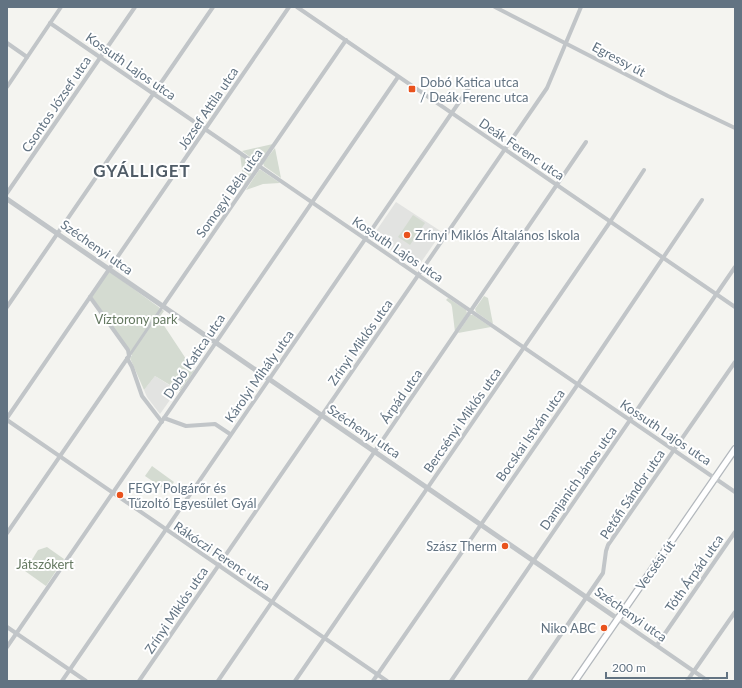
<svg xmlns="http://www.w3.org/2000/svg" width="742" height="688" viewBox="0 0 742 688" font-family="Lato,sans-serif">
<rect width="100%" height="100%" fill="#f4f4f0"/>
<g fill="#e2e3e1">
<polygon points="396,202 442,232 417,268 372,237"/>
<polygon points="155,376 177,390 160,414 147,397 144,390"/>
</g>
<g fill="#d4dbd1">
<polygon points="273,144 261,161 257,162 242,151"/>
<polygon points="275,148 281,178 264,166 263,163"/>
<polygon points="240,154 254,165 255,168 244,185"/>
<polygon points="259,170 261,170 280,183 263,184 246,190"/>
<polygon points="413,215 425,223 410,245 398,237"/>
<polygon points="109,271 164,311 159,318 194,371 180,391 155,376 144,390 130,358 132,355 92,297"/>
<polygon points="484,296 488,298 493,324 476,312 475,309"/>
<polygon points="448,298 466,310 467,313 455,332 452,307 451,304 446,300"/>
<polygon points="470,315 473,315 491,327 458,333"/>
<polygon points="152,466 174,482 167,491 145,476"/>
<polygon points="47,547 64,559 46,586 25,571 38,550"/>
</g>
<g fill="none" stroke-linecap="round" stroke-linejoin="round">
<g stroke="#b3b8bd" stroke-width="8">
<polyline id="secondary" points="575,681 735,449"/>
</g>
<polyline stroke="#c1c5c8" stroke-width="3" points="129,356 163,306"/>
<g stroke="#c1c5c8" stroke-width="4">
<polyline points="297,7 735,307"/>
<polyline points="495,7 668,96 735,128"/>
<polyline points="50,23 735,492"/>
<polyline points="7,43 27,57"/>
<polyline points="7,87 61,7"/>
<polyline points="7,193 135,7"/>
<polyline points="163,306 346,40"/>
<polyline points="7,307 213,7"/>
<polyline points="127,358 132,367 142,396 162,422"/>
<polyline points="7,418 289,7"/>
<polyline points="164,418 186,426 215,424 230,434"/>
<polyline points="7,420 387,681"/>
<polyline points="7,533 129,356 128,350 90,297"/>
<polyline points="618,619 708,681"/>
<polyline points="7,627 86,681"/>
<polyline points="657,645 735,532"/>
<polyline points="7,647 398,77"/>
<polyline points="62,681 473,82"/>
<polyline points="139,681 547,88 581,7"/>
<polyline points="218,681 586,142"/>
<polyline points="295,681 610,222 644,170"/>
<polyline points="373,681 578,384 702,200"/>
<polyline points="451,681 735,267"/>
<polyline points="529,681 603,573 606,551 608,545 735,362"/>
<polyline points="687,681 735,612"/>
</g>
<polyline stroke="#c1c5c8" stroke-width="5" points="7,199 618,619"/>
<use href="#secondary" stroke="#fff" stroke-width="5.5"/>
</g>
<g fill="#e9521c" stroke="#fff" stroke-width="1.5">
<rect x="408" y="85" width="8" height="8" rx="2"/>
<circle cx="407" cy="235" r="4"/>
<circle cx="120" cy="495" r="4"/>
<circle cx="505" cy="546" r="4"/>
<circle cx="604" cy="628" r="4"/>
</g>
<g text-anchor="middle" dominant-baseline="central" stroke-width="4" stroke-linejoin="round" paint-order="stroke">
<g font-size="13" fill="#627382" stroke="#fff">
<text transform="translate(619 59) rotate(28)">Egressy út</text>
<text transform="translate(131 66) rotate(35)">Kossuth Lajos utca</text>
<text transform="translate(56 104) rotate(-56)">Csontos József utca</text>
<text transform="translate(208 108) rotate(-56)">József Attila utca</text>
<text transform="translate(522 149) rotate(34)">Deák Ferenc utca</text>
<text transform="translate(229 193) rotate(-55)">Somogyi Béla utca</text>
<text transform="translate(97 247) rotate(35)">Széchenyi utca</text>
<text transform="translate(398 249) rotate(34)">Kossuth Lajos utca</text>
<text transform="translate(360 342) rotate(-55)">Zrínyi Miklós utca</text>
<text transform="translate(194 356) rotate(-56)">Dobó Katica utca</text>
<text transform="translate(259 376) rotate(-55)">Károlyi Mihály utca</text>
<text transform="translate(401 396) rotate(-55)">Árpád utca</text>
<text transform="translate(462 420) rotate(-55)">Bercsényi Miklós utca</text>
<text transform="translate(364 431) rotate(34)">Széchenyi utca</text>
<text transform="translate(666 432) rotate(34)">Kossuth Lajos utca</text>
<text transform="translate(530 435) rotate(-55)">Bocskai István utca</text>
<text transform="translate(578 478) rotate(-55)">Damjanich János utca</text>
<text transform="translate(632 494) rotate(-56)">Petőfi Sándor utca</text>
<text transform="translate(222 556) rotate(34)">Rákóczi Ferenc utca</text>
<text transform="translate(655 565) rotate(-55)">Vecsési út</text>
<text transform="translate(694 573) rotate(-55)">Tóth Árpád utca</text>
<text transform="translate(176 610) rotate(-56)">Zrínyi Miklós utca</text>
<text transform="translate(631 614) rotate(35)">Széchenyi utca</text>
</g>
<g font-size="13" fill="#627382" stroke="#fff" text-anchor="start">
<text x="420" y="82">Dobó Katica utca<tspan x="420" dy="15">/ Deák Ferenc utca</tspan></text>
<text x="415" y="235">Zrínyi Miklós Általános Iskola</text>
<text x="128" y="488">FEGY Polgárőr és<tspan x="128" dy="15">Tűzoltó Egyesület Gyál</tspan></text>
<text x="497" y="546" text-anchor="end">Szász Therm</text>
<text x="596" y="628" text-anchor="end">Niko ABC</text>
</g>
<g font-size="13" fill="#657961" stroke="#fff">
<text x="136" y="319">Víztorony park</text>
<text x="45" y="564">Játszókert</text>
</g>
<g font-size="17" font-weight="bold" letter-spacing="1" fill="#505c67" stroke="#fff">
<text x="142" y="170">GYÁLLIGET</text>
</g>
</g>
<rect width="742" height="688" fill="none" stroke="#627382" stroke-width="16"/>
<path d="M606 672v6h121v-6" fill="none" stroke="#627382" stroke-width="2"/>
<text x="612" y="672" font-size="12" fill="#627382" stroke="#ffffff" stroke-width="3" paint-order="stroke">200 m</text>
</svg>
